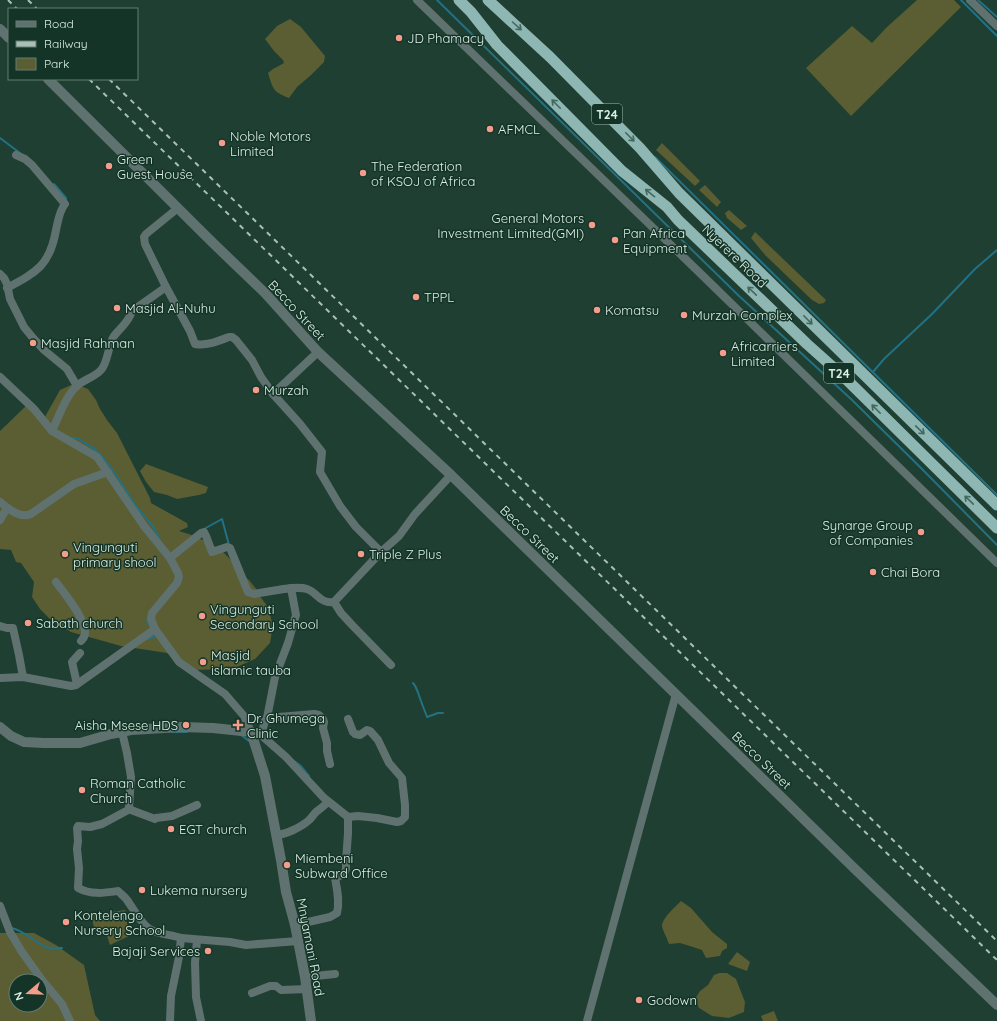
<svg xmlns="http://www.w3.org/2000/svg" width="997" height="1021" viewBox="0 0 997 1021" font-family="Quicksand,sans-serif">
<rect width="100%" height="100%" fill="#1e3f31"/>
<g fill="#5b5d32" fill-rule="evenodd">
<polygon points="917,0 954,0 961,7 851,116 806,68 852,26 872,43 887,27"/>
<path d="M290,19L301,27L325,56L324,62L310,76L297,87L289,98C273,92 273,89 268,73L273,69L284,63L283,60L274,51L265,39L277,26Z"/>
<polygon points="662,143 700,181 695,186 656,150"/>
<polygon points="705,185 721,202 717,207 699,190"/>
<polygon points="729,210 747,226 741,230 727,218 725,213"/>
<polygon points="755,232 826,300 824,303 819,304 812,300 765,255 751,238"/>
<polygon points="76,384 88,389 96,400 100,409 107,420 117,433 150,498 151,503 187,523 188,527 179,531 195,536 211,544 222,551 230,559 240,573 249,580 257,590 259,595 268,607 273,626 270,643 255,659 232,669 191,670 167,653 121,646 71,632 50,619 40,609 32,597 34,582 21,563 16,562 11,550 0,549 0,431 28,404 42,422 60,390 71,385 76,386"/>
<polygon points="146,464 208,487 206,493 199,495 177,499 167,495 154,492 146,482 140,471"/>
<path d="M681,901L691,908L712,932L727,944V948L722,951L720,956L706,958L702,950L693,947L680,943L669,944C668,940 662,929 662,926C662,918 676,906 681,901Z"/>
<polygon points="125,910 129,936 110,945 105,930 95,931 91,915"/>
<path d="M0,933H34L56,945L84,965L95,1015L100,1021H0ZM16,981H40V1005H16Z"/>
<polygon points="737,952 750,962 747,971 728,964"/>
<polygon points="719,973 727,973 736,979 745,1002 744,1012 729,1018 712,1016 699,1008 695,999 700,991 708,985 714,975"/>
<polygon points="774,1011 778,1021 763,1021 761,1016"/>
</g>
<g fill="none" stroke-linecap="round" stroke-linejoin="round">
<g stroke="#237184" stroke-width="2">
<polyline points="437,0 738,295 851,399 919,466 997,545"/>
<polyline points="961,0 997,36"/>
<polyline points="978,0 997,17"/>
<polyline points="0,138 20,153"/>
<polyline points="655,157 997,495"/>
<polyline points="54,184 66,198 66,201"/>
<polyline points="873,372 884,359 932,314 975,269 997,250"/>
<polyline points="71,438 77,438 92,447 104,459 116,475 135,505 152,525 160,540"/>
<polyline points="204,529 222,519 229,545"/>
<polyline points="148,617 147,621 150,626"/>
<polyline points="148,639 157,635"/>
<path d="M413,683C418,689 418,694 421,701C423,707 425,711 427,717L438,713H443"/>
<polyline points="172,732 187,732"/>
<polyline points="241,735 249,741"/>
<polyline points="294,761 301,766 309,776"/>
<path d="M11,928C24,930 34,942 46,947C50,949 58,948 62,948"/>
</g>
<g stroke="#607270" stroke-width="8">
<polyline points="417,0 702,275 997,563"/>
<polyline points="970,0 997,26"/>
<polyline points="0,274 4,278 7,284 10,299 24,327 33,338 44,350 67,369 77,386 76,387"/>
<path d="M166,287L190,331L195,344C207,346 219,341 229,337H232L236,340L252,360L261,377L273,394L300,424L322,452L320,472L340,506L356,527L381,552"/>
<path d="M7,288C37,272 50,265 56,230C58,222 59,211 65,204L32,165L25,159L16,155"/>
<polyline points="0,377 34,409 52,431 97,457 144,526 170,558 178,573 179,577 177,583 152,613 151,619 155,629 179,662 225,694 244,716 251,732 261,735 286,757 324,798 348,817"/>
<polyline points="273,394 318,352"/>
<path d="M52,431C59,416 66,395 78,385C85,379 95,377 101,370C108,363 108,345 114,336C121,327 129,322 132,311L166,287L145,244L144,237L146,234L178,208"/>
<path d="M0,502C9,509 20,519 31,514L74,484L108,472"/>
<polyline points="0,520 7,508"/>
<path d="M170,558L201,533L204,532L206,536L212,552L227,547L230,548L248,592L254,594C267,592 296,585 307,589C318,593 320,604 334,602"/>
<path d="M56,582C64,593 86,619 85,633C85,637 83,639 81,641"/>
<polyline points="334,602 381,552 399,536 415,514 451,475"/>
<polyline points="334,602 341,613 353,626 391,665"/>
<polyline points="0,626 7,628 13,628 19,655 23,677"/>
<polyline points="0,678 23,677 71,686 76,685 155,629"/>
<polyline points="77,684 72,662 80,653"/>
<polyline points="267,718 314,714 319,715 323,719 324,722 323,728 327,743 327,751 330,764"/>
<polyline points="122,732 127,753 131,777 129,808 131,810 155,819 156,818 172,816 197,805"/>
<polyline points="261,735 265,721 267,718 275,677 288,643 296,615 291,588"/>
<path d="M130,809L102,824L90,827L78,826L77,828L78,841L77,849L79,868L78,888C91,895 104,893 118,891C121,894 125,897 127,900C133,908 140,922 148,928C157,935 171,934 181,938L230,942L246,945L298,941"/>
<polyline points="348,817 358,816 377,818 397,822 401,821 405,817 405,805 402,778 389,763 378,740 370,731 367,730 360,735 355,734 353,732 348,719"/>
<path d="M276,835C285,835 301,827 308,821C311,819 313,815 316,812C320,809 324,806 328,802"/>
<polyline points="0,906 10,932 22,952 42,980 62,1004 70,1021"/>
<path d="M295,925L330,917L337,913C340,901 337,889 335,878L344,874L346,869V862L348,833V817"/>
<polyline points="197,940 195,963 196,997 201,1021"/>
<polyline points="305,977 335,974"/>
<polyline points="252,993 270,986 276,986 281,990 307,989"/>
<polyline points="170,1021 171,996 179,957 181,938"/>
<polyline points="587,1021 676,694"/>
</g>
<g stroke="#607270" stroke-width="10">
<polyline points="0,29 9,38"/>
<polyline points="48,79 213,243 265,293 318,352 451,475 857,871 997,1005"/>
<polyline points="0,727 11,736 24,742 44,743 80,743 111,734 131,730 181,727 213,728 251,732 265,776 281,860 286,892 295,925 305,977 311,1021"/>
</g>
<g stroke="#8eb6b3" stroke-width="11">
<polyline points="459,0 471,12 497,45 622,171 667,207 678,220 807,344 844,377 997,528"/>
<polyline points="488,0 550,57 640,148 679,193 997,505"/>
</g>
<g stroke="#aac0b5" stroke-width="2" stroke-dasharray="5 5" stroke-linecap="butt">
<polyline points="8,0 17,9"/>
<polyline points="28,0 37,9"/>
<polyline points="89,79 997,960"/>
<polyline points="109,79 997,941"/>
</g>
</g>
<defs><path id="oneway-shaft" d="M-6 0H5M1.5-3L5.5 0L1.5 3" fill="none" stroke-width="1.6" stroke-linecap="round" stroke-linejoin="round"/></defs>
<g stroke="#44685f">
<use href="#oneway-shaft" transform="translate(517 26) rotate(42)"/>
<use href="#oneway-shaft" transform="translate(556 104) rotate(-135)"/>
<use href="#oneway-shaft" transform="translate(630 137) rotate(45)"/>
<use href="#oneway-shaft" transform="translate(650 193) rotate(-141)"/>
<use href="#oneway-shaft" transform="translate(752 291) rotate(-136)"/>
<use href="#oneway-shaft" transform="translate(808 320) rotate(45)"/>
<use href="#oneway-shaft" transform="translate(876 409) rotate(-135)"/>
<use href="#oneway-shaft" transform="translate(920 430) rotate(44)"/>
<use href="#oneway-shaft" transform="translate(969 500) rotate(-136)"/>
</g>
<g fill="#f49d8d" stroke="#133427" stroke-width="1.5">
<circle cx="399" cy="38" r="4"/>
<circle cx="490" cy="129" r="4"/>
<circle cx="222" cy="143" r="4"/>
<circle cx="109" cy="166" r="4"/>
<circle cx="363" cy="173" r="4"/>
<circle cx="592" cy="225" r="4"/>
<circle cx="615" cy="240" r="4"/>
<circle cx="416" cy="297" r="4"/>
<circle cx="117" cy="308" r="4"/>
<circle cx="597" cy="310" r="4"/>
<circle cx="684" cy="315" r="4"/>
<circle cx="33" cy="343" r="4"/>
<circle cx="723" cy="353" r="4"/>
<circle cx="256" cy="390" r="4"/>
<circle cx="921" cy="532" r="4"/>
<circle cx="65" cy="554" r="4"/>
<circle cx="361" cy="554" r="4"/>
<circle cx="873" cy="572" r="4"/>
<circle cx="202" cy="616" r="4"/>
<circle cx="28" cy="623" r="4"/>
<circle cx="203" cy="662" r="4"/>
<circle cx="186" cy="725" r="4"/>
<path d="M236 719h4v4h4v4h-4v4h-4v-4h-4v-4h4z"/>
<circle cx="82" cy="790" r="4"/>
<circle cx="171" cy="829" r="4"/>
<circle cx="287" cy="865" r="4"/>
<circle cx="142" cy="890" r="4"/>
<circle cx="66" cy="922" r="4"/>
<circle cx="208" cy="951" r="4"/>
<circle cx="639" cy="1000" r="4"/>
</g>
<g text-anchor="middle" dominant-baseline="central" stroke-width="3" stroke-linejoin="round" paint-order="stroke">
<g fill="#133427" stroke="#a0b6ac" stroke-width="1">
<rect x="592" y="104" width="30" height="20" rx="3"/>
<rect x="824" y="363" width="30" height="20" rx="3"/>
</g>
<g font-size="12" font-weight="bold" fill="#dceee5">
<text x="607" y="114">T24</text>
<text x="839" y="373">T24</text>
</g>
<g font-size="13" fill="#dceee5" stroke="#133427" text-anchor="start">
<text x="407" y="38">JD Phamacy</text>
<text x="498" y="129">AFMCL</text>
<text x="230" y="136">Noble Motors<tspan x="230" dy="15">Limited</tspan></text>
<text x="117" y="159">Green<tspan x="117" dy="15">Guest House</tspan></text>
<text x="371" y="166">The Federation<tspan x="371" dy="15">of KSOJ of Africa</tspan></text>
<text x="584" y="218" text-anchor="end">General Motors<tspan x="584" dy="15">Investment Limited(GMI)</tspan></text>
<text x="623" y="233">Pan Africa<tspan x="623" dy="15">Equipment</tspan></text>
<text x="424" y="297">TPPL</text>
<text x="125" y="308">Masjid Al-Nuhu</text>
<text x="605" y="310">Komatsu</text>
<text x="692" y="315">Murzah Complex</text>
<text x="41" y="343">Masjid Rahman</text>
<text x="731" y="346">Africarriers<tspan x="731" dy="15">Limited</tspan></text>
<text x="264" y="390">Murzah</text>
<text x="913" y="525" text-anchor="end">Synarge Group<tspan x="913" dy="15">of Companies</tspan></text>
<text x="73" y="547">Vingunguti<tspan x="73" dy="15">primary shool</tspan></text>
<text x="369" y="554">Triple Z Plus</text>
<text x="881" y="572">Chai Bora</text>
<text x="210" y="609">Vingunguti<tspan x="210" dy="15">Secondary School</tspan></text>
<text x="36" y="623">Sabath church</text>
<text x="211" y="655">Masjid<tspan x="211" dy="15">islamic tauba</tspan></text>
<text x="247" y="718">Dr. Ghumega<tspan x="247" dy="15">Clinic</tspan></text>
<text x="178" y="725" text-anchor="end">Aisha Msese HDS</text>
<text x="90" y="783">Roman Catholic<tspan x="90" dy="15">Church</tspan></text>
<text x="179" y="829">EGT church</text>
<text x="295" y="858">Miembeni<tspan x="295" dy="15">Subward Office</tspan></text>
<text x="150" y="890">Lukema nursery</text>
<text x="74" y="915">Kontelengo<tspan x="74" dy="15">Nursery School</tspan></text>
<text x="200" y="951" text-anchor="end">Bajaji Services</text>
<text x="647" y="1000">Godown</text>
</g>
<g font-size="13" fill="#dceee5" stroke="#133427">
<text transform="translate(735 256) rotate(44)">Nyerere Road</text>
<text transform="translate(297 310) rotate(47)">Becco Street</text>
<text transform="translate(530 534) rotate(44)">Becco Street</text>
<text transform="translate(762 760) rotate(44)">Becco Street</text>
<text transform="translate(311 947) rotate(79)">Mnyamani Road</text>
</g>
</g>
<rect x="8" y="8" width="130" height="72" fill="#133427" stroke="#637e73"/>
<rect x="16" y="21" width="20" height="6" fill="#607270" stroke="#637e73"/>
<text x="44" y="28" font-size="12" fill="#dceee5">Road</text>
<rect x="16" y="41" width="20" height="6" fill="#aac0b5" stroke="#637e73"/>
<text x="44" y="48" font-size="12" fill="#dceee5">Railway</text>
<rect x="16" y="58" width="20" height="12" fill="#5b5d32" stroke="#637e73"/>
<text x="44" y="68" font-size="12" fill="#dceee5">Park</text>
<g transform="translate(28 993) rotate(251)"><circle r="19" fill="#133427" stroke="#637e73"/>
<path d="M0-3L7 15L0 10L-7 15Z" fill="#f49d8d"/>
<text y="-6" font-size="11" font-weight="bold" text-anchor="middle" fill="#dceee5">N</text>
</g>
</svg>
